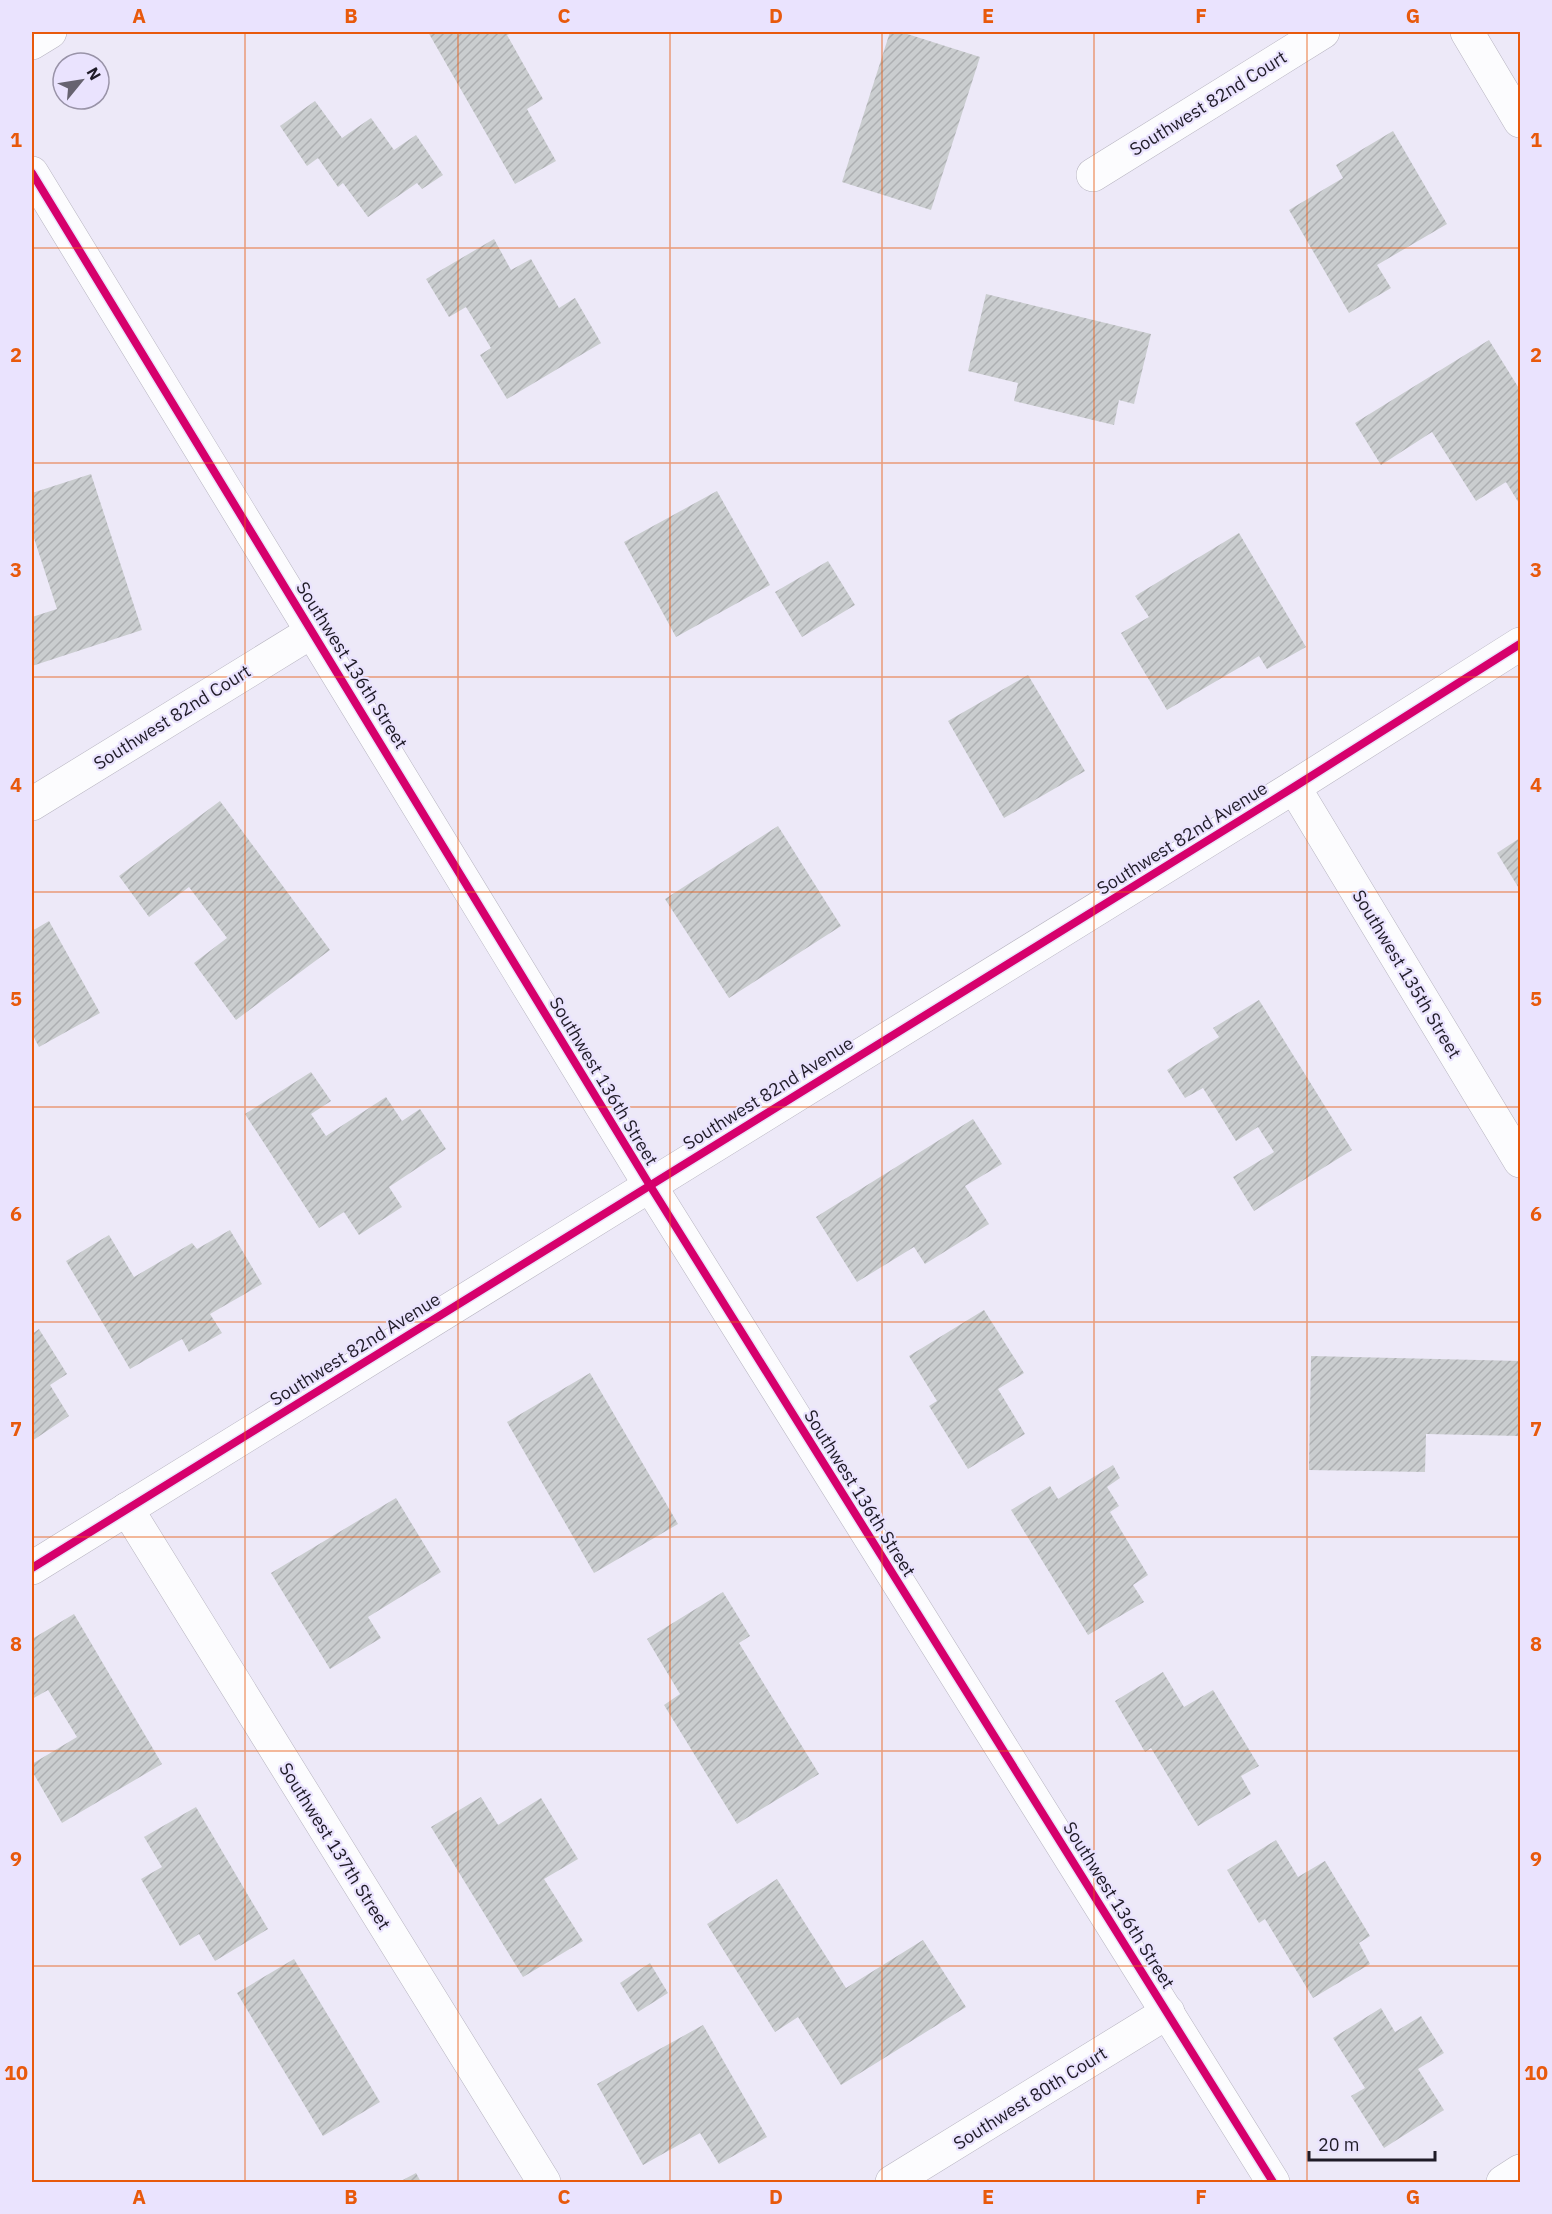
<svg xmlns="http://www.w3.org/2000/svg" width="1552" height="2214" viewBox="0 0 1552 2214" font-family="'IBM Plex Sans',sans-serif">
<defs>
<pattern id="building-hatch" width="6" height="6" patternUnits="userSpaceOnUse" patternTransform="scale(1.5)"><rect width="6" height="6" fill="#cacdcf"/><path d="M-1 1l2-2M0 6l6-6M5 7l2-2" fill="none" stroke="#adafb2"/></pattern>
</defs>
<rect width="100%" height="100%" fill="#ede9f8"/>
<g fill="url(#building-hatch)">
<polygon points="428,32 514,32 507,35 543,99 527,109 556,161 515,184"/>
<polygon points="890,32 901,32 980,57 931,210 842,182"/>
<polygon points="315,101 342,138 371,118 394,150 416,135 443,175 422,189 417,183 368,217 343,183 338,187 318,158 307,166 280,126"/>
<polygon points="1393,131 1447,224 1377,265 1391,288 1349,313 1289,210 1343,178 1336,165"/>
<polygon points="494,239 511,270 531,259 559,308 575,298 601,343 507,399 480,355 491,348 466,307 449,317 426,279"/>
<polygon points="986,294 1151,334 1134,404 1119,400 1114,425 1014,401 1018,383 968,371"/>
<polygon points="1489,340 1520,390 1520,505 1506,482 1476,501 1432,432 1381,465 1355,423"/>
<polygon points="91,474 142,630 32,666 32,617 57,609 32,532 32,493"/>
<polygon points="717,491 770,585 676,637 624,542"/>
<polygon points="1239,533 1306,647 1267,669 1259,656 1167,710 1121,633 1149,617 1135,596"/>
<polygon points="828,561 855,605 802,637 775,592"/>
<polygon points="1028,675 1085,771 1004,818 948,721"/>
<polygon points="220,801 330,950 236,1020 194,963 227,938 189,887 149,917 119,876"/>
<polygon points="778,826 841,926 729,998 665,899"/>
<polygon points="1520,838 1520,890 1497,853"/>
<polygon points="49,921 100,1013 39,1047 32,1034 32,931"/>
<polygon points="1259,1000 1352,1150 1254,1211 1233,1177 1274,1152 1258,1127 1236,1141 1203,1088 1185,1098 1167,1070 1219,1037 1213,1028"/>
<polygon points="311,1072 331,1101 311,1114 326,1136 386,1097 402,1121 420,1109 446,1149 389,1187 402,1207 359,1235 344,1212 319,1228 245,1114"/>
<polygon points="973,1119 1002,1164 965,1186 989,1224 925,1264 914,1247 857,1282 816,1217"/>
<polygon points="230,1230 262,1284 210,1314 222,1333 189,1352 182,1339 130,1369 66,1261 109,1235 134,1277 192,1243 197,1249"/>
<polygon points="984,1310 1024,1373 998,1389 1025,1434 968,1469 929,1406 937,1401 909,1356"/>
<polygon points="39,1329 67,1374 50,1385 69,1416 32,1441 32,1334"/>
<polygon points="1311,1356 1520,1361 1520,1436 1426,1434 1425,1472 1309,1470"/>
<polygon points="590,1373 678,1524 594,1573 507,1422"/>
<polygon points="1113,1465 1120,1478 1107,1487 1119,1506 1110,1512 1148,1575 1133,1585 1144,1602 1088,1635 1011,1510 1050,1486 1058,1499"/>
<polygon points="396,1498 441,1572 368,1617 381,1638 330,1669 271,1573"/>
<polygon points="723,1592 750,1636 739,1643 819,1774 737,1824 664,1705 680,1694 647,1639"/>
<polygon points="74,1614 162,1764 62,1823 32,1771 32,1764 77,1737 48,1690 32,1699 32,1639"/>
<polygon points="1163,1672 1184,1707 1213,1690 1259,1766 1241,1776 1251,1794 1198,1826 1151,1748 1145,1752 1115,1701"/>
<polygon points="481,1797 498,1825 541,1798 578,1859 544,1879 583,1941 523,1977 431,1827"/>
<polygon points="196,1807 268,1929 215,1961 199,1934 180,1946 141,1879 162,1867 144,1837"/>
<polygon points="1276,1840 1298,1877 1325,1861 1370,1936 1359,1943 1370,1964 1313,1998 1265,1919 1259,1923 1227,1870"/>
<polygon points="777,1879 846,1988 923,1940 966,2007 841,2085 798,2017 775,2032 707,1924"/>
<polygon points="294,1959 380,2102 323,2136 237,1993"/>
<polygon points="650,1963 668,1993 638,2012 620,1983"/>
<polygon points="1381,2008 1395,2032 1421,2016 1444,2053 1418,2069 1444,2110 1384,2148 1351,2096 1365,2088 1333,2038"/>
<polygon points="703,2025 767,2137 719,2164 700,2133 643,2165 597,2084"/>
<polygon points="416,2173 421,2182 399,2182"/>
</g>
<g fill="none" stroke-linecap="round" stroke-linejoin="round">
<g stroke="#b7b4c0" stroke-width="34">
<g id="street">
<polyline points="1467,32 1520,121"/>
<polyline points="32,43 50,32"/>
<polyline points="1093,175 1323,32"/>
<polyline points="1294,787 1520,1161"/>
<polyline points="32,804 313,631"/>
<polyline points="127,1509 544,2182"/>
<polyline points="892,2182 1168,2012"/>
<polyline points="1503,2182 1520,2171"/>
</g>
</g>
<g stroke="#b7b4c0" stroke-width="34">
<g id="secondary">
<polyline points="32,173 649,1184 1273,2182"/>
<polyline points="32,1568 1294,787 1520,644"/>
</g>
</g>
<use href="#street" stroke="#fcfcfe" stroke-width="33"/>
<use href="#secondary" stroke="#fcfcfe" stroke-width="33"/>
<g stroke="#eae3fe" stroke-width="11">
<g id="cycleway">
<polyline points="32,173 649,1184 1273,2182"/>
<polyline points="32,1568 1294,787 1520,644"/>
</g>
</g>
<use href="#cycleway" stroke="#d6006c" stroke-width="8"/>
</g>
<path fill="none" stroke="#e8590c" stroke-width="1.5" stroke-opacity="0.55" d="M245,32V2182M458,32V2182M670,32V2182M882,32V2182M1094,32V2182M1307,32V2182M32,248H1520M32,463H1520M32,677H1520M32,892H1520M32,1107H1520M32,1322H1520M32,1537H1520M32,1751H1520M32,1966H1520"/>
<g text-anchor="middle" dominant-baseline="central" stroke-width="4.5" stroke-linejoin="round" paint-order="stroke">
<g font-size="18" fill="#1f1b27" stroke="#eae3fe">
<text transform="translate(1208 103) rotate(-32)">Southwest 82nd Court</text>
<text transform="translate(352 665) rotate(58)">Southwest 136th Street</text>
<text transform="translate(172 717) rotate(-32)">Southwest 82nd Court</text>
<text transform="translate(1182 838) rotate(-32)">Southwest 82nd Avenue</text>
<text transform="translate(1407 974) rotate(59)">Southwest 135th Street</text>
<text transform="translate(604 1081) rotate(59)">Southwest 136th Street</text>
<text transform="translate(768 1093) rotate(-32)">Southwest 82nd Avenue</text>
<text transform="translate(355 1349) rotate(-32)">Southwest 82nd Avenue</text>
<text transform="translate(860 1493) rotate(58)">Southwest 136th Street</text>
<text transform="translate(335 1846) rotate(58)">Southwest 137th Street</text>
<text transform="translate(1119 1905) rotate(58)">Southwest 136th Street</text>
<text transform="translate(1030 2098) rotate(-32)">Southwest 80th Court</text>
</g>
</g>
<rect width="1552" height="2214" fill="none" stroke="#eae3fe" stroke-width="66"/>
<g transform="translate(81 81) rotate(60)"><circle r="28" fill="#eae3fe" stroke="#9993a8" stroke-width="1.5"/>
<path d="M0-4.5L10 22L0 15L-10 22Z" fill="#676370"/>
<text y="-9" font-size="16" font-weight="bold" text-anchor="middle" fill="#1f1b27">N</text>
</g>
<path d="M1309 2151v9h126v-9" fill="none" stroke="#1f1b27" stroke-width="3"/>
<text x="1318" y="2151" font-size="18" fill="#1f1b27" stroke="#eae3fe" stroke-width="4.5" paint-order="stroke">20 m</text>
<rect x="33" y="33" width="1486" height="2148" fill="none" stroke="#e8590c" stroke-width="2"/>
<g font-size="20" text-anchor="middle" font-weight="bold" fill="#e8590c">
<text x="139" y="23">A</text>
<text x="351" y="23">B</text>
<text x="564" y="23">C</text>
<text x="776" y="23">D</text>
<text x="988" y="23">E</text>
<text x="1201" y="23">F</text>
<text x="1413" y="23">G</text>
<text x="16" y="147">1</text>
<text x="1536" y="147">1</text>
<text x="16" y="362">2</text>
<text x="1536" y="362">2</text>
<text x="16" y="577">3</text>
<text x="1536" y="577">3</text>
<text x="16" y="792">4</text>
<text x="1536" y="792">4</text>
<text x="16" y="1006">5</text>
<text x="1536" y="1006">5</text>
<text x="16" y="1221">6</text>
<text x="1536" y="1221">6</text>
<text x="16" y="1436">7</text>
<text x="1536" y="1436">7</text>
<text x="16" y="1651">8</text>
<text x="1536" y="1651">8</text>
<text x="16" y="1866">9</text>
<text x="1536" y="1866">9</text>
<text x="16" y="2080">10</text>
<text x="1536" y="2080">10</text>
<text x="139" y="2204">A</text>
<text x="351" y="2204">B</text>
<text x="564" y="2204">C</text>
<text x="776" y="2204">D</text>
<text x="988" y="2204">E</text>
<text x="1201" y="2204">F</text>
<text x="1413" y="2204">G</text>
</g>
</svg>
